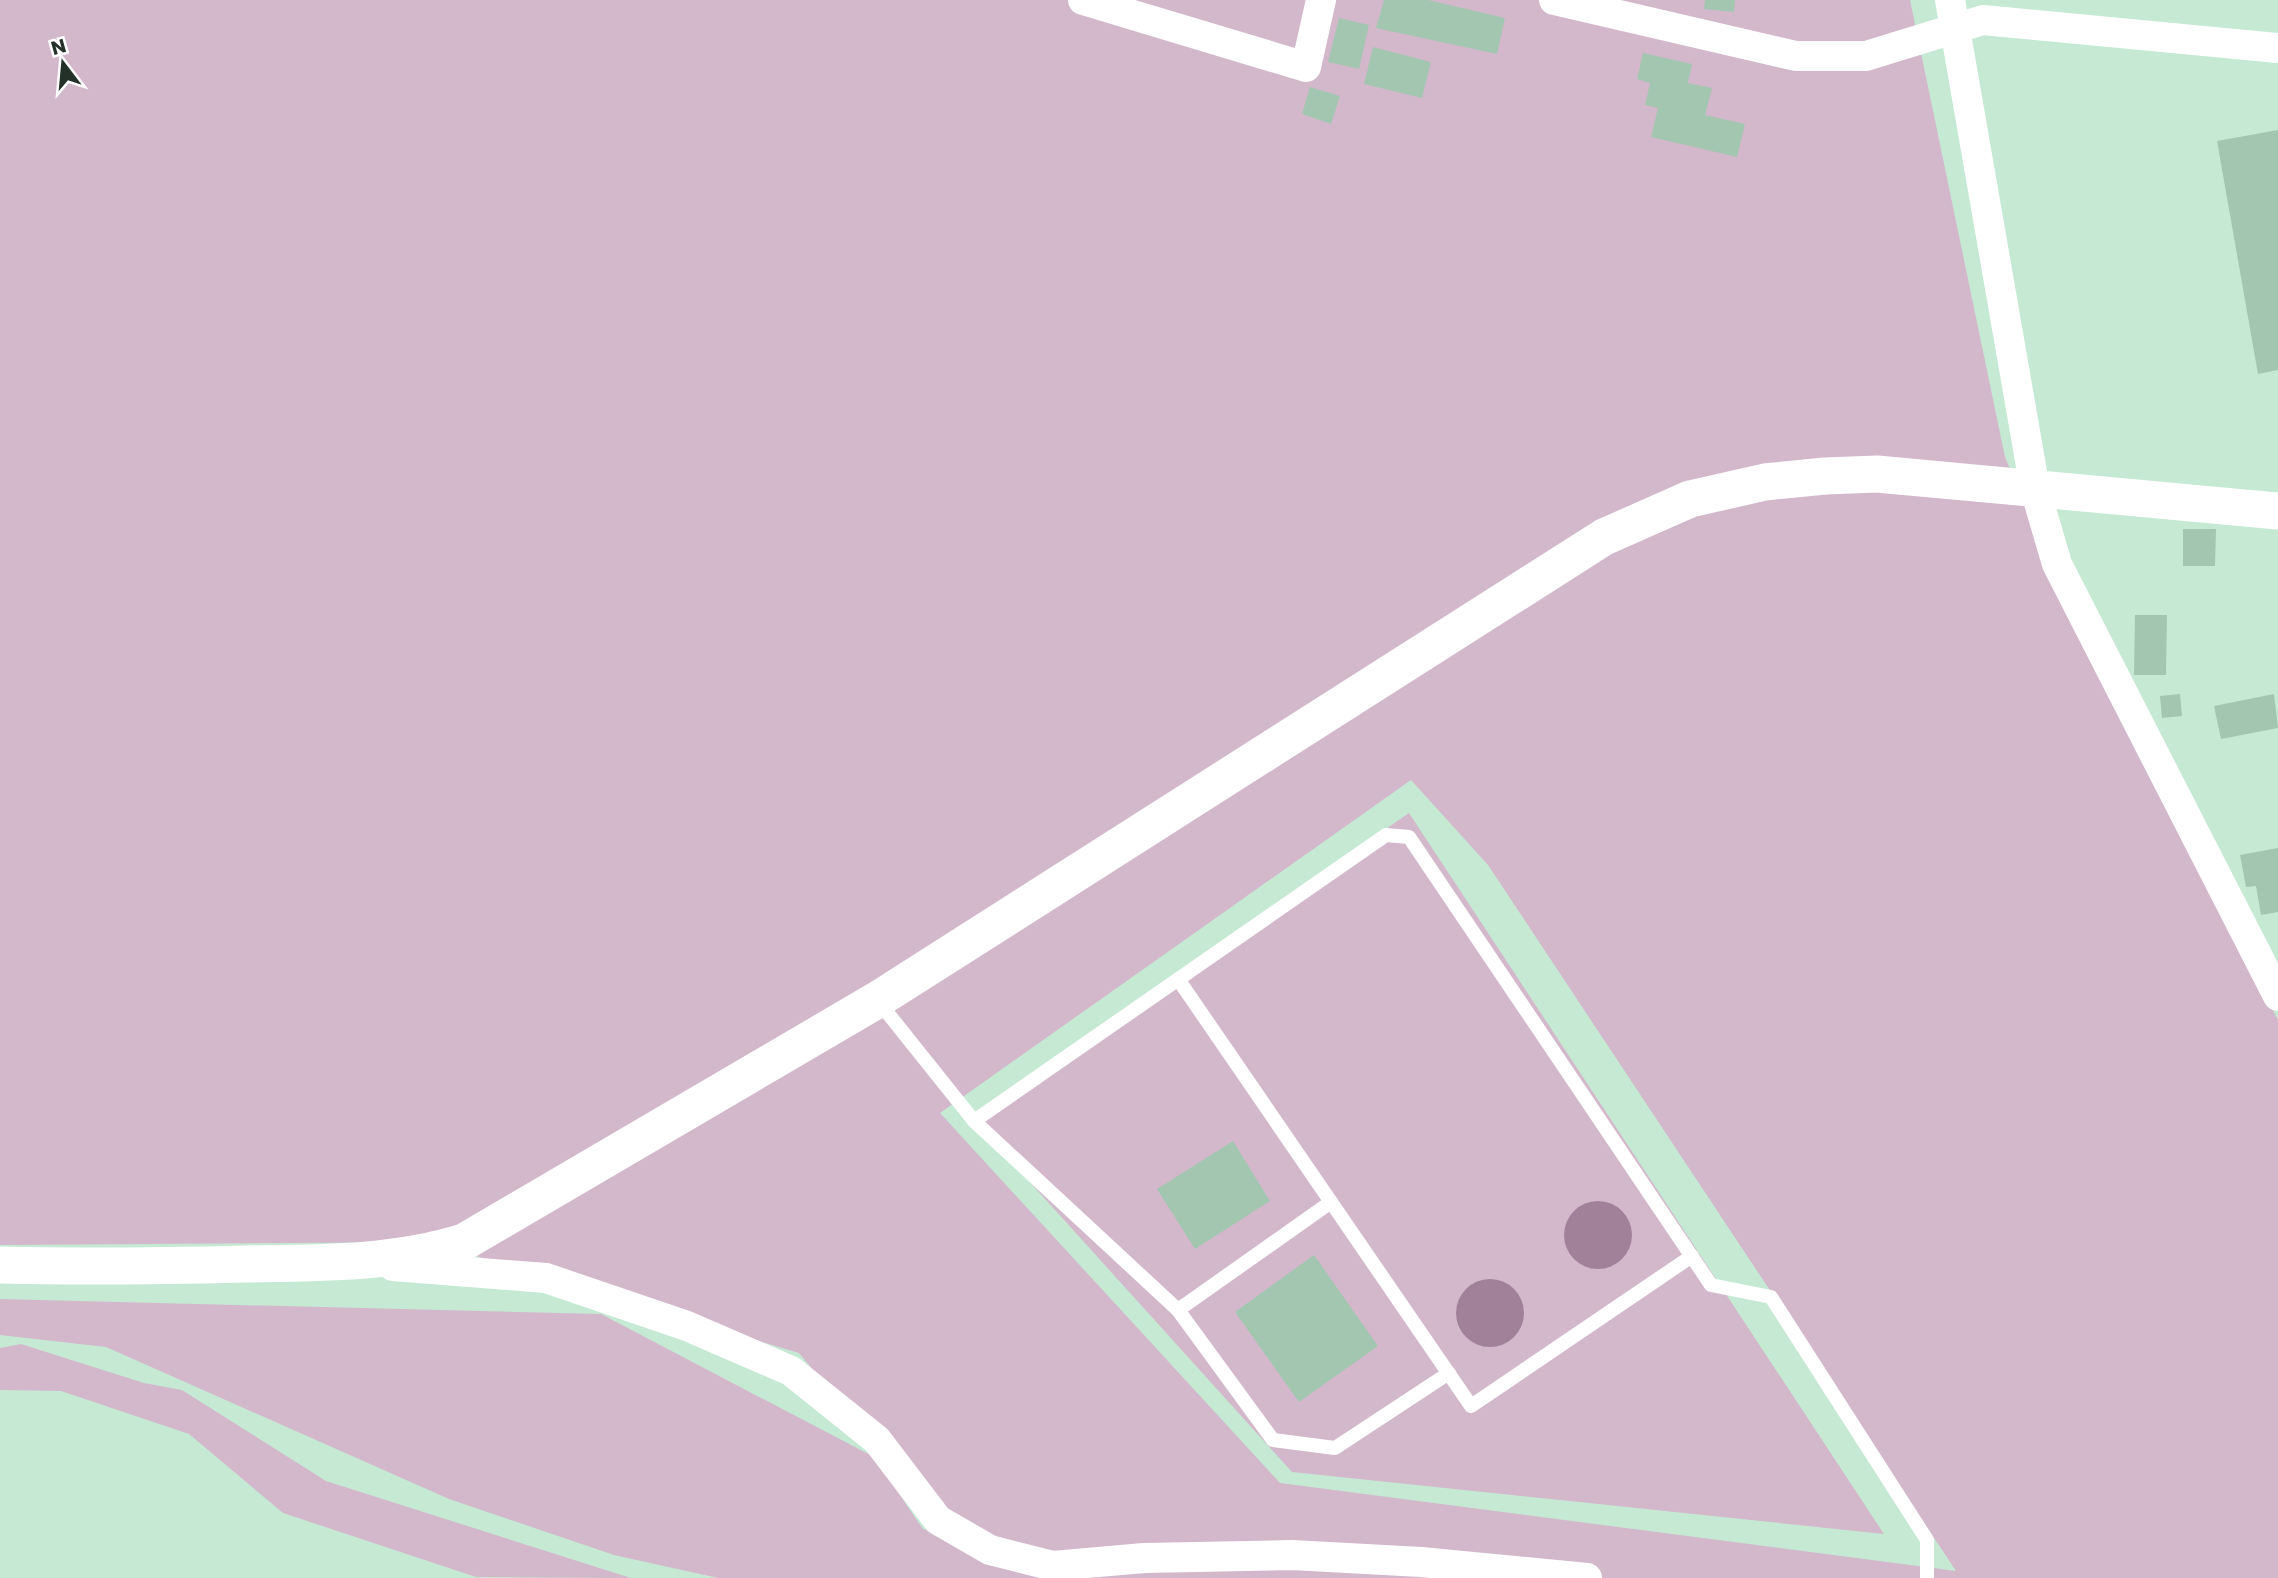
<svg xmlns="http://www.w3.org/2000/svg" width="2278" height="1578" viewBox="0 0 2278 1578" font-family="Poppins,sans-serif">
<rect width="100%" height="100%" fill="#c6e9d4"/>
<g fill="#d3b8cc" fill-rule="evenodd">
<path d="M0,0H1910L2005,457L2078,633L2278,1020V1578H1073L927,1506L799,1353L429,1242L0,1245ZM1411,780L1488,865L1956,1571L1280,1483L940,1113Z"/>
<polygon points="1409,813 1884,1534 1292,1472 970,1116"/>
<polygon points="0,1299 601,1314 874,1457 923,1529 1019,1557 1071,1578 718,1578 614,1555 449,1499 106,1347 0,1335"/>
<polygon points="21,1344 144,1383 182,1390 326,1481 631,1578 476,1577 283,1513 189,1434 61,1391 0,1390 0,1348"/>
</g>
<g fill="#a18099">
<circle cx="1598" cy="1235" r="34"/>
<circle cx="1490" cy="1313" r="34"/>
</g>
<g fill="#a3c6b1">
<polygon points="1384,0 1428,0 1505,18 1497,54 1376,28"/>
<polygon points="1705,0 1735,0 1734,12 1704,9"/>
<polygon points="1339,18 1369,25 1359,69 1328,62"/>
<polygon points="1373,47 1431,62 1422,98 1364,84"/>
<polygon points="1643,53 1692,64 1688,83 1712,88 1705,115 1745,124 1737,157 1651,137 1658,108 1645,105 1650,83 1637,79"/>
<polygon points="1310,87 1340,96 1331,124 1302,114"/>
<polygon points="2278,130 2278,370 2258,374 2217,141"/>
<polygon points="2183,529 2216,529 2215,566 2183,566"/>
<polygon points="2135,615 2167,615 2166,675 2134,675"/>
<polygon points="2180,694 2182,716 2162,718 2160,696"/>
<polygon points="2274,694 2278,728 2221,739 2214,706"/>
<polygon points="2278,848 2278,912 2261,915 2256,886 2246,887 2240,855"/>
<polygon points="1233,1141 1270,1201 1195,1249 1157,1189"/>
<polygon points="1314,1255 1378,1346 1299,1402 1235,1312"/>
</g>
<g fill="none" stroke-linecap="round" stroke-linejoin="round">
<g stroke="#fff" stroke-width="14">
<polyline points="1178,979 1471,1406 1692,1256"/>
<polyline points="878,1001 974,1121 1178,1310 1331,1202"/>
<polyline points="974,1121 1386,835 1409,837 1711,1285 1771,1297 1927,1540 1927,1578"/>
<polyline points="1178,1310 1273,1440 1335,1448 1449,1373"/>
</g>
<g stroke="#fff" stroke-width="30">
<polyline points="1083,0 1306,67 1321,0"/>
<polyline points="1554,0 1796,56 1866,56 1983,20 2278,48"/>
<polyline points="1950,0 2035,489 2057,564 2278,996"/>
<polyline points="393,1266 546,1278 687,1326 791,1371 877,1440 938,1520 990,1550 1053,1566 1144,1558 1292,1555 1421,1562 1587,1578"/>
</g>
<path stroke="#fff" stroke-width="37" d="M0,1265C82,1267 164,1266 246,1264C319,1263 394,1264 464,1242L877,1000L1604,537L1690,499L1765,482L1825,476L1877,474L2278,511"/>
</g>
<g transform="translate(63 63) rotate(344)" stroke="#ffffff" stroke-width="5" paint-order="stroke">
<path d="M0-5L12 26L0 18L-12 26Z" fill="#233129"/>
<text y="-10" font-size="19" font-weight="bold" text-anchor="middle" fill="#233129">N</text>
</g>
</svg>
